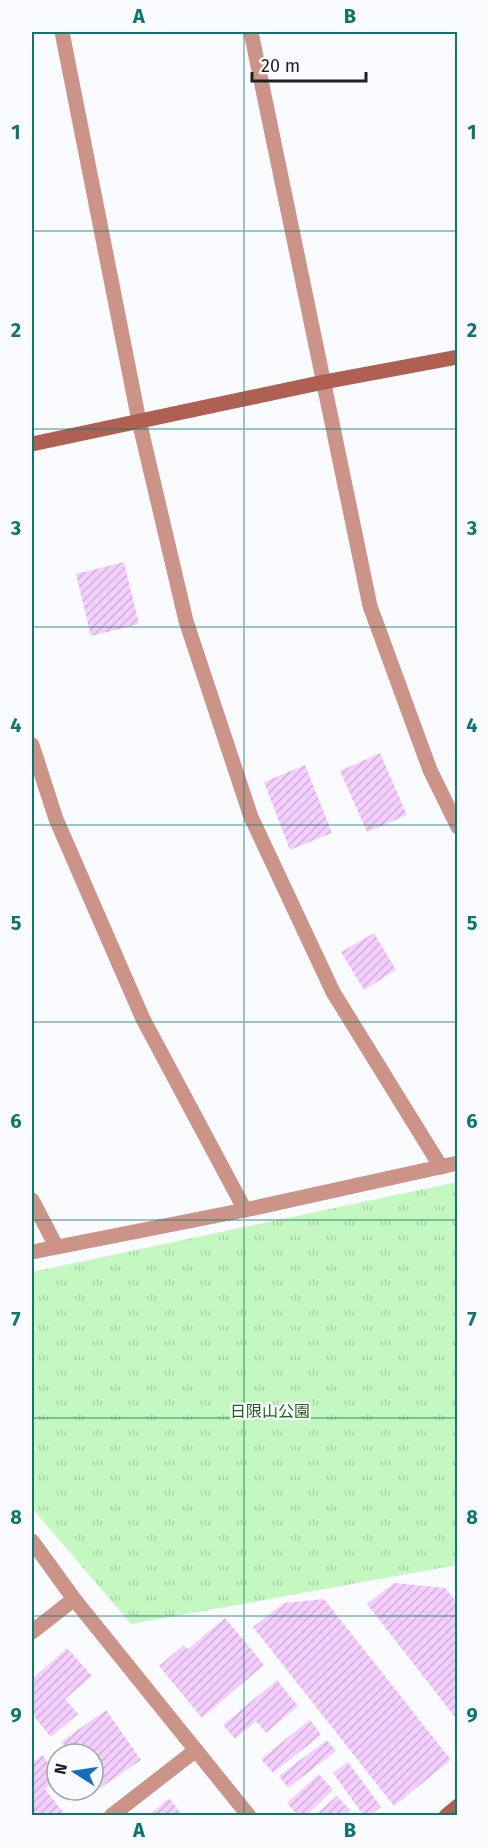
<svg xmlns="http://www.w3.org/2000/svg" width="489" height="1847" viewBox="0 0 489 1847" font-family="'Fira Sans','Noto Sans JP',sans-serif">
<defs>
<pattern id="park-tufts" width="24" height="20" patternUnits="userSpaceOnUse" patternTransform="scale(1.5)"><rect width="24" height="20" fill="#c5f8c1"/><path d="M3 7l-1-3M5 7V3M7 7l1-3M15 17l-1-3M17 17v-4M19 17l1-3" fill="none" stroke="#a9d4a6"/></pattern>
<pattern id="building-hatch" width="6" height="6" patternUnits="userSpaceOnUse" patternTransform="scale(1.5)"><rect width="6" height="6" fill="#f4cefe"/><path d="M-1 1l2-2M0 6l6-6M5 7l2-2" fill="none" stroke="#d1b0d9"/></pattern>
</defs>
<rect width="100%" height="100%" fill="#fafbff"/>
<polygon fill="url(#park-tufts)" points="457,1182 457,1565 131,1624 32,1508 32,1272"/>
<g fill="url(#building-hatch)">
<polygon points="124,562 139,624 91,636 76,574"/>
<polygon points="380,753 407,815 367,832 340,771"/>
<polygon points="305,765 332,833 290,850 264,782"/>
<polygon points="374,933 396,970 364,990 341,952"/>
<polygon points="394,1583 445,1588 458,1604 458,1721 367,1604"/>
<polygon points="324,1599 451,1760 394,1806 253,1627 284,1603"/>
<polygon points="225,1618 264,1665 202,1718 159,1666 184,1645 188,1649"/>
<polygon points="67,1648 92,1676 65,1699 78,1714 51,1737 32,1714 32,1679"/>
<polygon points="277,1680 298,1706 266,1733 256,1721 235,1739 223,1725"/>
<polygon points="106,1710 141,1760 96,1791 93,1787 93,1754 70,1754 61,1742"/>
<polygon points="310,1720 321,1735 273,1773 261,1759"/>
<polygon points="327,1740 336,1751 288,1788 279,1776"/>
<polygon points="42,1755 57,1774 57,1780 45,1789 66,1816 32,1816 32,1763"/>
<polygon points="348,1762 381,1807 369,1816 364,1816 333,1773"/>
<polygon points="319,1774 333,1790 306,1816 299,1816 287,1803"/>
<polygon points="337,1796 350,1810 344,1816 314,1816"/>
<polygon points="169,1798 183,1816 148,1816"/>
</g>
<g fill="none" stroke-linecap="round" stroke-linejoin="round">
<g stroke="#cc9489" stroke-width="15">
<polyline points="62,32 139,421 186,621 251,817 333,992 441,1167"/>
<polyline points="251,32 370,606 430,770 458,827"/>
<polyline points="32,745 56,819 143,1019 245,1210"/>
<polyline points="32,1200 56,1246"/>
<polyline points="32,1252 245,1210 458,1163"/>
<polyline points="32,1541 74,1599 249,1816"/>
<polyline points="32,1632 74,1599"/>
<polyline points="111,1816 196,1750"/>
</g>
<g stroke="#af6053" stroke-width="15">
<polyline points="32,444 324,382 458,357"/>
<polyline points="446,1816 458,1806"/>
</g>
</g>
<path fill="none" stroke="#0f766e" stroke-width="1.5" stroke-opacity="0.55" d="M244,32V1816M32,231H458M32,429H458M32,627H458M32,825H458M32,1022H458M32,1220H458M32,1418H458M32,1616H458"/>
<g text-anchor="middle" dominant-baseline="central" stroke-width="4.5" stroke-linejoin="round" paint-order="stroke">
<g font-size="16" fill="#1e641d" stroke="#fafbff">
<text x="270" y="1411">日限山公園</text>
</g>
</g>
<rect width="489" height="1847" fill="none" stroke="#fafbff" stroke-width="66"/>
<g transform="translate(75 1772) rotate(282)"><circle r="28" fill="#fafbff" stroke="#a2a3a6" stroke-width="1.5"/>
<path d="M0-4.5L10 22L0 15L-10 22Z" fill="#156ebb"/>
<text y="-9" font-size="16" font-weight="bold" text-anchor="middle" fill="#1f1f21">N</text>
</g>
<path d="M252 72v9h114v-9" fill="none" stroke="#1f1f21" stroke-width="3"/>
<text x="261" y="72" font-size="18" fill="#1f1f21" stroke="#fafbff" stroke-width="4.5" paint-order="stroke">20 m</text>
<rect x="33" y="33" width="423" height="1781" fill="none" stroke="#0f766e" stroke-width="2"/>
<g font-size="20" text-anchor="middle" font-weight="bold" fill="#0f766e">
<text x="139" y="23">A</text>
<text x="350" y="23">B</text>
<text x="16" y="139">1</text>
<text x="472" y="139">1</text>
<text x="16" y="337">2</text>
<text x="472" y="337">2</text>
<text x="16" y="535">3</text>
<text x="472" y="535">3</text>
<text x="16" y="732">4</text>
<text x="472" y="732">4</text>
<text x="16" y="930">5</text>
<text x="472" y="930">5</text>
<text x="16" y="1128">6</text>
<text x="472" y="1128">6</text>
<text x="16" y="1326">7</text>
<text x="472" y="1326">7</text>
<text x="16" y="1524">8</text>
<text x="472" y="1524">8</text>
<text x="16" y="1722">9</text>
<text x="472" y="1722">9</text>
<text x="139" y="1837">A</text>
<text x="350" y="1837">B</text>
</g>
</svg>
